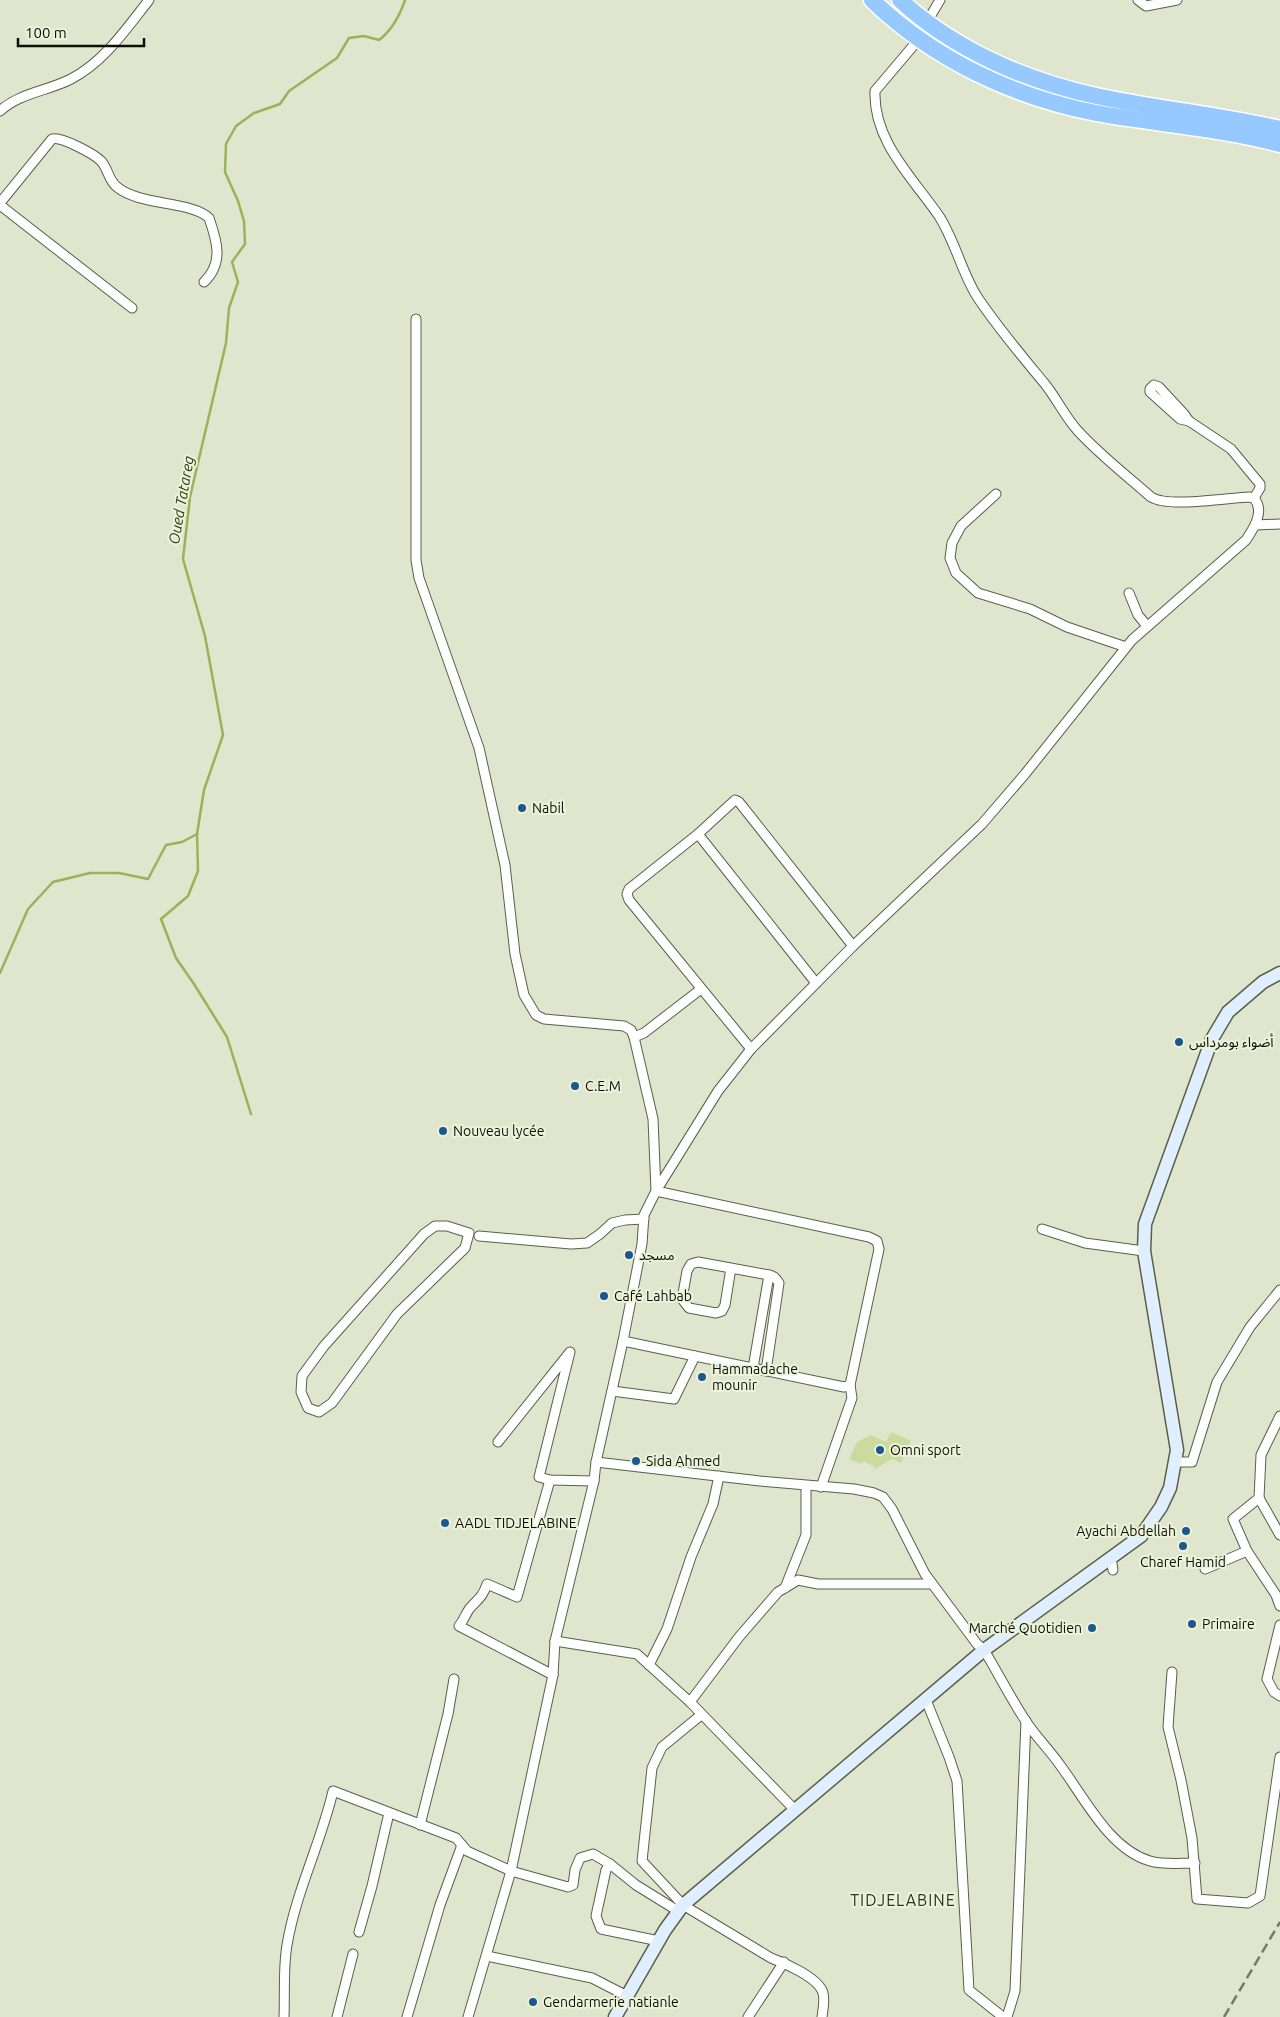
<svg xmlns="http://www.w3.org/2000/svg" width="1280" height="2017" viewBox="0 0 1280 2017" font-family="Ubuntu,'Noto Sans Arabic',sans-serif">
<rect width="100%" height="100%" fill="#dfe6cd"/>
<polygon fill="#cbda9d" points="891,1432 911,1441 901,1463 892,1459 875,1469 875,1467 863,1461 861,1464 849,1459 857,1442 871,1435 886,1442"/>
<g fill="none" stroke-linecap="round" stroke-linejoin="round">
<g stroke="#9db05a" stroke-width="2.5">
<polyline points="197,834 198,871 188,896 161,919 176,958 194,984 227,1037 251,1114"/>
<path d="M0,973L28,909L53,882L90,873H119L148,879L166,845L182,842L197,834L204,790L223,735L205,636L183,559L190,497L226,343L229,308L238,282L232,262L245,244L244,221L238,201L225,172L226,144L236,126L254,113L280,104L289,91L337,58L349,38L364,36L379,40C392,30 400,15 405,0"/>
</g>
<g stroke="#5a5f4a" stroke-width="11">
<g id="street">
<polyline points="1138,0 1146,6 1177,0"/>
<polyline points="927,22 940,0"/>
<path d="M0,111C19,93 48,91 71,79C104,62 126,29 149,0"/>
<path d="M0,203L52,139C61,136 94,154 101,161C108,168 108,180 117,187C140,206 191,201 209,218C217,241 224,263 204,282"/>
<polyline points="0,205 132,308"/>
<polyline points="416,319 416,560 419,578 479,748 505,865 515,954 524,995 536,1015 544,1019 624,1026 631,1030 634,1037 653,1119 656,1191 644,1215 642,1244 623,1341 596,1462 594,1481 555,1641 553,1675 511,1871 468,2017"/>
<polygon points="1154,385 1159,387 1184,414 1189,421 1180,419 1150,392 1150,389"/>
<polyline points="1189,421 1231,449 1260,484 1260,488 1254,498"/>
<polyline points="996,494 961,526 952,543 950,558 956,573 978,593 1030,609 1067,627 1126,647"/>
<polyline points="1256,525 1280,524"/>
<polyline points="1129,593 1138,615 1147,626"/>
<polyline points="698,834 816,983"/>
<polyline points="634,1037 644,1033 701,989"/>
<polyline points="751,1049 629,900 627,894 629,889 698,834 735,800 739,802 853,946"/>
<polygon points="435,1226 447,1226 469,1233 465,1248 397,1314 332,1403 319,1412 308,1408 301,1392 302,1376 324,1346 424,1234"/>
<polyline points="1042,1229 1085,1243 1144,1251"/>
<polyline points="479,1236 571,1244 587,1243 600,1234 612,1223 625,1220 644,1219"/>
<path d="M731,1268L725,1305L722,1311L716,1313L689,1308L682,1299L687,1271L691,1264L698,1262L769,1275C775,1276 776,1279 779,1283L766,1371"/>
<path d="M623,1341L844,1387L850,1385L879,1249L877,1241L869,1237L656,1191L718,1091L751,1049L853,946L982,824L1025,774L1132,640L1246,540C1254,528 1265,511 1254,498L1249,497C1227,498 1168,508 1151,497C1126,475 1100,455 1078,431C1065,417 1057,399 1045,384C1021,355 997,327 976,295C961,270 955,241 939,216C913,178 873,141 875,91L919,39"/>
<polyline points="753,1368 769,1275"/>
<polyline points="612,1391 674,1399 695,1356"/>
<polyline points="1280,1416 1261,1455 1259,1498 1233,1519 1247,1551 1276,1595 1280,1606"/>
<polyline points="498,1442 570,1352 539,1477 550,1480 594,1481"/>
<path d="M596,1462L760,1481L854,1489L874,1493L883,1497L892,1509L925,1574L977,1644L984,1650C998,1673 1010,1697 1025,1720C1035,1736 1049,1749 1060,1765C1084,1797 1109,1849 1150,1861C1164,1865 1181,1863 1195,1863"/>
<polyline points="1174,1462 1192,1462 1217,1382 1250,1327 1280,1290"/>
<path d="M550,1480L517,1597L487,1584C482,1598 479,1598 470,1608C466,1613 464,1620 459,1626L553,1675"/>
<polyline points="821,1487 852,1398 850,1385"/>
<polyline points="1259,1498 1280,1535"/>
<polyline points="1111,1558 1113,1570"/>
<polyline points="1205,1569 1247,1551"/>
<polyline points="785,1588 806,1535 806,1486"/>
<polyline points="1280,1625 1267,1679 1274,1692 1280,1696"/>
<polyline points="555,1641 637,1654 690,1702 794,1809"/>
<polyline points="649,1665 667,1629 691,1557 713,1504 719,1476"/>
<polyline points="1172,1672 1168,1727 1181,1780 1192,1838 1197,1899 1248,1903 1260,1896 1280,1757"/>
<polyline points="926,1700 949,1757 957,1781 969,1990 1003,2017"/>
<polyline points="690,1702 739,1637 778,1592 798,1580 818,1584 932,1584"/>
<path d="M701,1715L662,1747L652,1768L642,1861L683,1905L771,1958C785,1963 819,1978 823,1993C825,2001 823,2009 822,2017"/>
<polyline points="420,1825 448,1714 454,1679"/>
<polyline points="610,1864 606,1870 596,1916 601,1929 659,1941"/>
<polyline points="359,1932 372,1886 389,1813"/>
<polyline points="487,1956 592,1978 627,1996"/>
<path d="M284,2017C285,1993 283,1968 287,1945C296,1891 321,1843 333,1791L456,1838L467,1851L511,1871L568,1887L573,1885L575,1870L580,1858L593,1854L610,1864L636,1885L678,1911"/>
<polyline points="337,2017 353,1954"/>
<polyline points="407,2017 440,1905 462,1845"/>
<polyline points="748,2017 784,1962"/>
<polyline points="1007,2017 1015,1991 1026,1721"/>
</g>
</g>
<g stroke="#5a5f4a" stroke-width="15">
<polyline id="secondary" points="615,2017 665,1930 683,1905 984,1650 1141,1536 1161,1507 1170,1488 1177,1450 1144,1251 1145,1224 1212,1039 1228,1012 1263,982 1280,973"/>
</g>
<g stroke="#fff" stroke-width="19">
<g id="highway">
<path d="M872,0C933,59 1013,97 1096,113C1157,124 1220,128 1280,144"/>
<path d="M900,0C953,49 1026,81 1096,96C1157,109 1219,115 1280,129"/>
</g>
</g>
<use href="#street" stroke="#fff" stroke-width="9"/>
<use href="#secondary" stroke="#dfefff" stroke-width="12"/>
<use href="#highway" stroke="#95c9ff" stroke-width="16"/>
<polyline stroke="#747969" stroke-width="2.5" stroke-dasharray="10 5" stroke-linecap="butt" points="1224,2017 1280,1922"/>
</g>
<g fill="#1c588e" stroke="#edf3da" stroke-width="2">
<circle cx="522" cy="808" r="5"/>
<circle cx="1179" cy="1042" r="5"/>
<circle cx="575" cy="1086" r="5"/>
<circle cx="443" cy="1131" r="5"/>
<circle cx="629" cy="1255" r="5"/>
<circle cx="604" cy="1296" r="5"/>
<circle cx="702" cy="1377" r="5"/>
<circle cx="880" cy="1450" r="5"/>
<circle cx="636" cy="1461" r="5"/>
<circle cx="445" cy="1523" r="5"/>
<circle cx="1186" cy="1531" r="5"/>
<circle cx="1183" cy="1546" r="5"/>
<circle cx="1192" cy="1624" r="5"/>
<circle cx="1092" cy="1628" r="5"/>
<circle cx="533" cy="2002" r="5"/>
</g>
<g text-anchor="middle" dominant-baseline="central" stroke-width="4" stroke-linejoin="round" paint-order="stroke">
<g font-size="14" fill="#0d0f07" stroke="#edf3da" text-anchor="start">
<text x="532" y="808">Nabil</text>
<text x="1189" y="1042">أضواء بومرداس</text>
<text x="585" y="1086">C.E.M</text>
<text x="453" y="1131">Nouveau lycée</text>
<text x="639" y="1255">مسجد</text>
<text x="614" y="1296">Café Lahbab</text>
<text x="712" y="1369">Hammadache<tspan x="712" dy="16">mounir</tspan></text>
<text x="890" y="1450">Omni sport</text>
<text x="646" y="1461">Sida Ahmed</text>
<text x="455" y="1523">AADL TIDJELABINE</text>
<text x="1176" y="1531" text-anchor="end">Ayachi Abdellah</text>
<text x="1183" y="1562" text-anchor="middle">Charef Hamid</text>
<text x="1202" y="1624">Primaire</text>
<text x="1082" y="1628" text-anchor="end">Marché Quotidien</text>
<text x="543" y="2002">Gendarmerie natianle</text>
</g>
<g font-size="15" font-style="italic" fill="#353d18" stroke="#edf3da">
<text transform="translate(181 500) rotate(-80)">Oued Tatareg</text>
</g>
<g font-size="16" letter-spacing="1" fill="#2f3420" stroke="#edf3da">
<text x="903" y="1900">TIDJELABINE</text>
</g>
</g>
<path d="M18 38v8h126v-8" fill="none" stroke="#0d0f07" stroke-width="2.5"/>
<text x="25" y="38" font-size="15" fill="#0d0f07" stroke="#edf3da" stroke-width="4" paint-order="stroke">100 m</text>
</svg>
